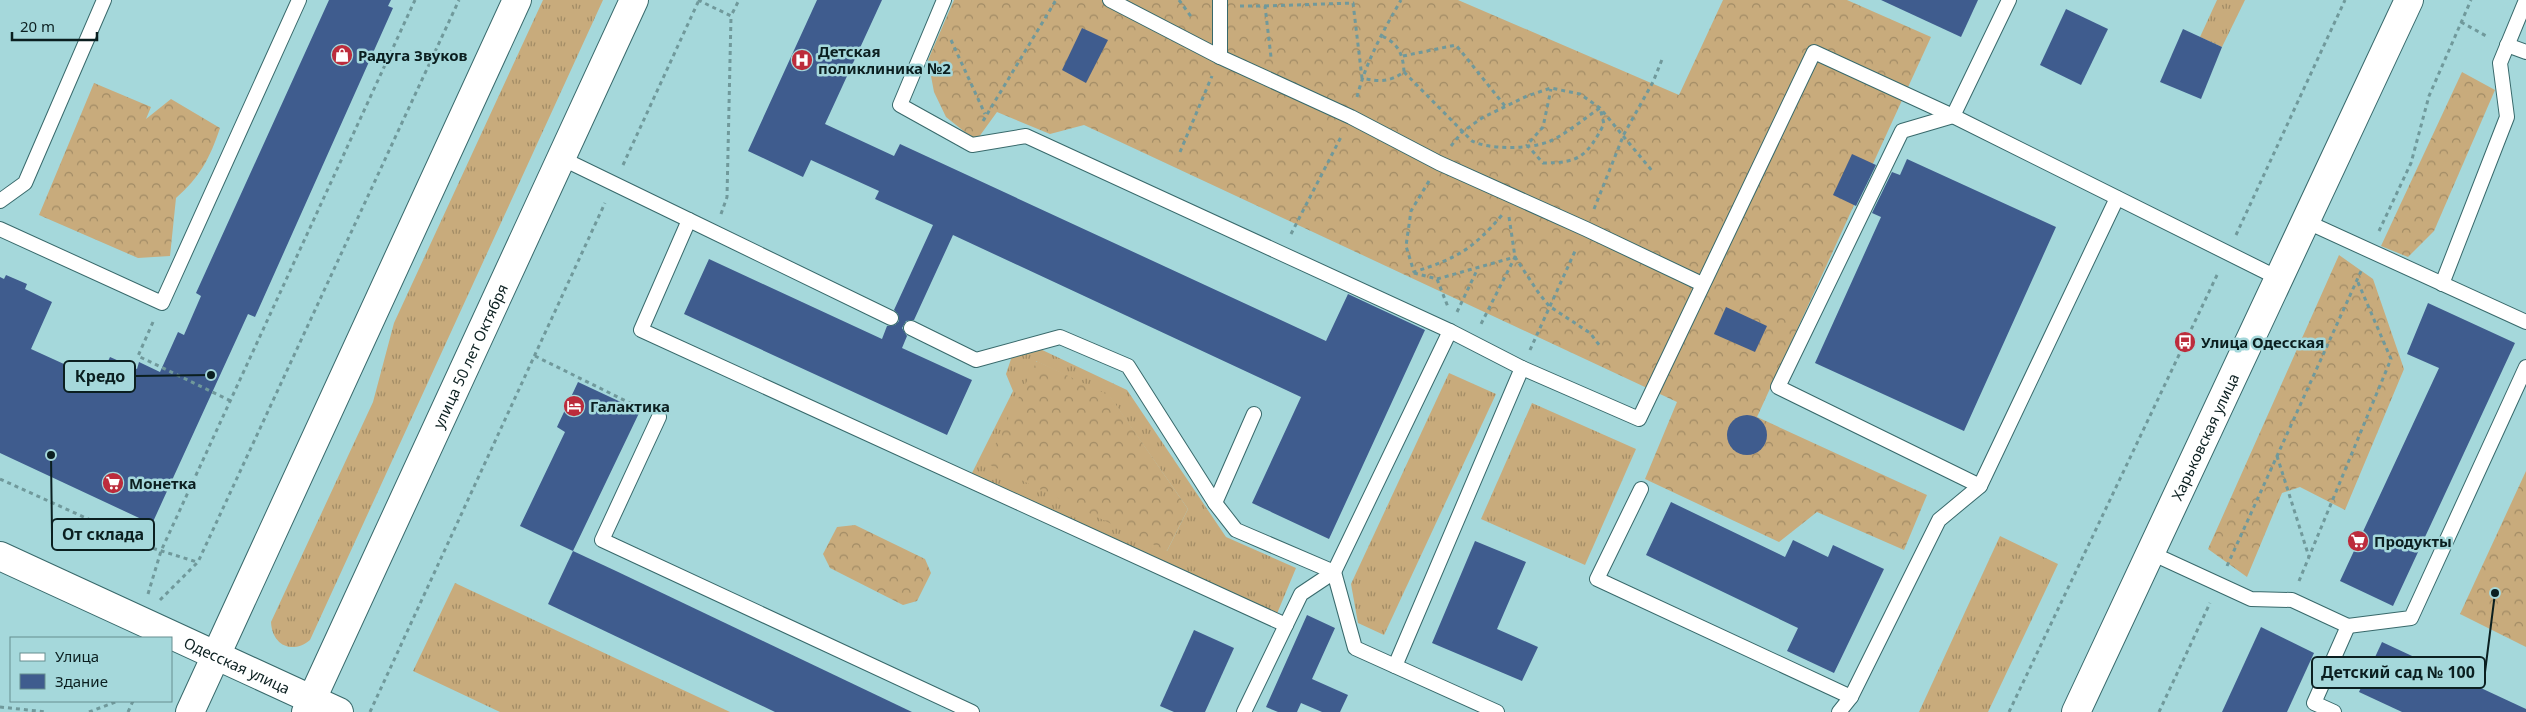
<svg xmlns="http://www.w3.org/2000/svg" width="2526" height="712" viewBox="0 0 2526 712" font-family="'Noto Sans',sans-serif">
<defs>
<pattern id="grass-tufts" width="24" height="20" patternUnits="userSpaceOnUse" patternTransform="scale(1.25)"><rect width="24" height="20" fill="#c8ab7c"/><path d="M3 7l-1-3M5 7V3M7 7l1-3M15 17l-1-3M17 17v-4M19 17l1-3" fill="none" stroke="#a18b65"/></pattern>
<pattern id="forest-crowns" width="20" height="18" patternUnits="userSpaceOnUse" patternTransform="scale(1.25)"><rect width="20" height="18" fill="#c8ab7c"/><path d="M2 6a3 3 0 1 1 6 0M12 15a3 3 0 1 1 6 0" fill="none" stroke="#a18b65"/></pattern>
</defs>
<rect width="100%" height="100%" fill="#a5d8db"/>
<g fill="url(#grass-tufts)" fill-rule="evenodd">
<path d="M543,0H603L310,640C292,655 272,645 271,622L373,402L394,323Z"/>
<polygon points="2217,0 2245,0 2222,47 2200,37"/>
<path d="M1038,348L1127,390L1226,537L1296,568L1276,616L971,475L1013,391L1006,374L1012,356ZM1036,361L1110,397L1188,509L1167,551Z"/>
<polygon points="1449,373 1496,394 1384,635 1358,623 1351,584"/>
<polygon points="1532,403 1636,449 1585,565 1481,519"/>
<polygon points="2000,536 2058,564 1988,712 1919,712"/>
<polygon points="455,583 730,712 500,712 413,671"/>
</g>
<g fill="url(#forest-crowns)">
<polygon points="954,0 1458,0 1679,95 1723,0 1847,0 1931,37 1757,417 1927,495 1904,550 1817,512 1779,542 1645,479 1677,402 1084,125 1050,134 997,112 976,141 946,117 934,92 928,60"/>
<polygon points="2462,72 2495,90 2434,231 2408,257 2381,246"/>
<path d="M94,83L151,107L146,119L171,99L220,128C210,158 200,177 176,198L170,256L138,258L39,215Z"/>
<polygon points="2339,255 2373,279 2404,369 2345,510 2300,487 2282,493 2247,577 2208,549"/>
<polygon points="1037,361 1110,396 1188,509 1167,551 986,463"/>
<polygon points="2526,471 2526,647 2460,614"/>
<polygon points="855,525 925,559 931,573 917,601 903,605 830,568 823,554 837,527"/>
</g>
<g fill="#3f5c8e">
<polygon points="329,0 391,0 388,6 393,8 255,317 248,314 152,524 0,453 0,277 4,279 6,275 27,284 25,289 52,302 31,349 99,380 110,357 137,369 139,362 160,372 178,332 184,335 201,296 196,293"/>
<polygon points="817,0 882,0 825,124 894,156 900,144 1326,341 1348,294 1425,330 1329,539 1252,503 1301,397 953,235 914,320 906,321 902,328 907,336 902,348 972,380 947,435 684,314 709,259 882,339 887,326 895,325 899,321 898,314 894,310 933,225 875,199 879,191 811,160 803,177 748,151"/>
<polygon points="1881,0 1978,0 1961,37"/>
<polygon points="2066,9 2108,29 2081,85 2040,65"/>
<polygon points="1082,28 1108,40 1086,83 1062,70"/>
<polygon points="2183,29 2222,47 2201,99 2160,82"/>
<polygon points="1852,154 1876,165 1856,206 1833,195"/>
<polygon points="1907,159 2056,227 1964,431 1815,363 1881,217 1872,213 1892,172 1900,175"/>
<polygon points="2428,303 2515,343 2393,606 2340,581 2439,368 2407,354"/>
<polygon points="1726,307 1767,326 1755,352 1714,334"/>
<polygon points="578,382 640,411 573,551 520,526 565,432 557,427"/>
<circle cx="1747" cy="435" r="20"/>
<polygon points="1671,502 1785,557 1793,540 1828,557 1833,545 1884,569 1834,673 1787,651 1798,628 1646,555"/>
<polygon points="1475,541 1526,562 1497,629 1538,647 1522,681 1432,643"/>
<polygon points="573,551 616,571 912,712 775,712 548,604"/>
<polygon points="1307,615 1335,628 1312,679 1348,695 1340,712 1322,712 1301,703 1297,712 1278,712 1266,707"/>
<polygon points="2261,627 2314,653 2287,712 2222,712"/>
<polygon points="1194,630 1234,648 1205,712 1174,712 1160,706"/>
<polygon points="2382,642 2526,709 2526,712 2402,712 2359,692"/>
</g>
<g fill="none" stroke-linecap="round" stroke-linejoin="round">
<g stroke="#38696b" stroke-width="16">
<g id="lane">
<polyline points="944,0 900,105 972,145 1026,136 1450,331 1522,368 1639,419 1814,52 1953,116 2278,278"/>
<polyline points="1110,0 1220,57 1351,117 1439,163 1586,229 1702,284"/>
<polyline points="1220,0 1220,57"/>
<polyline points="2507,45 2526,52"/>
<polyline points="561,158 689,220"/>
<polyline points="0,201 25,183 104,0"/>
<polyline points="2305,221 2526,322"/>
<polyline points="0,229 162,303 299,0"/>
<polyline points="2442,284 2507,117 2500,63 2526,0"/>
<polyline points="891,318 689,220 641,330 1286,625"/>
<polyline points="911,328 976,360 1060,337 1128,366 1215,503 1236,530 1334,572 1355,648 1497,712"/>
<polyline points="659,417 602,540 972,712"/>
<polyline points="1980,486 1778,387 1902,131 1953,116 2009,0"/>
<polyline points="1641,489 1597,579 1851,697"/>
<polyline points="1215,503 1254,414"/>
<polyline points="2151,553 2251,599 2292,600 2348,626 2314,703 2334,712"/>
<polyline points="2348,626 2411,618 2526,367"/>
<polyline points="1395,666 1522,368"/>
<polyline points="1244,712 1301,594 1334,572 1450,331"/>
<polyline points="1839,712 1851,697 1939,520 1980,486 2117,198"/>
</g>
</g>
<g stroke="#38696b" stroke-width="30">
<g id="secondary">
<path id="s1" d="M0,556L339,712"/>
<polyline points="190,712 517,0"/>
<path id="s2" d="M306,712L634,0"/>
<path id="s3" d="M2076,712L2409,0"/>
</g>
</g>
<g stroke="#70999b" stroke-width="3" stroke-dasharray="4 4" stroke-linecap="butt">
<polyline points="698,0 731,16 739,0"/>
<polyline points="1179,0 1192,18"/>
<polyline points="1240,6 1265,6 1271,57"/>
<path d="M1265,6L1353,3L1362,78C1379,82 1390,82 1404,72C1403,53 1398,43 1380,35"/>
<polyline points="2461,22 2488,37"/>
<polyline points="951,40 985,114"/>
<polyline points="1403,56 1456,45 1505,106"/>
<path d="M1404,72L1472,141C1490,150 1528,149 1548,142C1564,136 1586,117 1600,108L1604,124C1587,156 1580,163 1543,163L1527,145L1543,127L1551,89"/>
<path d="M1357,97C1366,62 1383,31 1401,0"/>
<polyline points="983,121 1056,0"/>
<polyline points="1451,146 1462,132 1482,118 1527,96 1551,88 1580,94 1600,108 1653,172"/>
<polyline points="1180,152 1212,76"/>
<polyline points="623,165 699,0"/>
<path d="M1429,181L1411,211L1406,246L1414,272C1457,258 1472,250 1502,215"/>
<polyline points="1594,209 1624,134 1653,82 1663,57"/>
<polyline points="721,214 727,197 731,16"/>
<polyline points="1509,217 1515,257 1538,292 1549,306 1590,333 1600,346"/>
<polyline points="2379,231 2411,163 2429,96 2471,0"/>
<polyline points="1291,234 1342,135"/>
<polyline points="2236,235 2345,0"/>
<polyline points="1414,273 1437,279 1448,307"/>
<polyline points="1437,279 1515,257 1481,324"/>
<polyline points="1457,312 1478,268"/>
<polyline points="153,322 138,356 231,401"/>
<polyline points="1530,350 1576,249"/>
<polyline points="535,356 640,408"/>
<polyline points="2277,456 2309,557"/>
<polyline points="0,479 152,548 197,562"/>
<polyline points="2227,566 2362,269"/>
<polyline points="2299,581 2391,359 2357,280"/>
<polyline points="148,594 161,551 415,0"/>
<polyline points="160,600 198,562 459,0"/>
<polyline points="0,707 47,712"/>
<polyline points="89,712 118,701"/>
<polyline points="128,712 133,701"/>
<polyline points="370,712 605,203"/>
<polyline points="2009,712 2218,273"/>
<polyline points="2159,712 2210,603"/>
</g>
<use href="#lane" stroke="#fff" stroke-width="14"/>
<use href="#secondary" stroke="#fff" stroke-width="28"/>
</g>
<defs>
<g id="shop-disc" transform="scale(1.125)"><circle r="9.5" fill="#bc2c3c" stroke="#a5d8db"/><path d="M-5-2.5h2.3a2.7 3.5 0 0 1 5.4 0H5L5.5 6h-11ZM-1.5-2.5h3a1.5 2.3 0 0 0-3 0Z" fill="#fff"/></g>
<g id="hospital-disc" transform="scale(1.125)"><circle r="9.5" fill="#bc2c3c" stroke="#a5d8db"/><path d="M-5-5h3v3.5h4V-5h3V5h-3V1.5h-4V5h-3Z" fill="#fff"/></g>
<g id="bus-disc" transform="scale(1.125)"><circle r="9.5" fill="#bc2c3c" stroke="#a5d8db"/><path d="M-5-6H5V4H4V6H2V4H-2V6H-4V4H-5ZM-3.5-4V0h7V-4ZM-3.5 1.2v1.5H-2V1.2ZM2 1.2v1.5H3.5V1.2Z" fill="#fff"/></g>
<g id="hotel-disc" transform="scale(1.125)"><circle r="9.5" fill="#bc2c3c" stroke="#a5d8db"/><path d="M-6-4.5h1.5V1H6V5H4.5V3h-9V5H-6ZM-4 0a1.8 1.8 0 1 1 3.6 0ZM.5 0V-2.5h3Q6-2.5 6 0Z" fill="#fff"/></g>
<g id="supermarket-disc" transform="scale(1.125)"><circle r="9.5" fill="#bc2c3c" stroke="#a5d8db"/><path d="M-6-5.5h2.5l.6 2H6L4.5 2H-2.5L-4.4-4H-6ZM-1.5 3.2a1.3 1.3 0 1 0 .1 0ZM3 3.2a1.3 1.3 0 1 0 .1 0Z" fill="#fff"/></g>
</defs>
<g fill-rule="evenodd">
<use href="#shop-disc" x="342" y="55"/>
<use href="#hospital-disc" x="802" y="60"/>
<use href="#bus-disc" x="2185" y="342"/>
<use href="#hotel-disc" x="574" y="406"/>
<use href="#supermarket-disc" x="113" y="483"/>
<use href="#supermarket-disc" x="2358" y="541"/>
</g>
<g text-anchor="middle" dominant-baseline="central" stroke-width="5" stroke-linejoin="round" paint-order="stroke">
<g font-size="15" font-weight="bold" fill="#0b1f20" stroke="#a5d8db" text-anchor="start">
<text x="818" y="51">Детская<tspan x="818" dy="17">поликлиника №2</tspan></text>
<text x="358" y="55">Радуга Звуков</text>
<text x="2201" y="342">Улица Одесская</text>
<text x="590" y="406">Галактика</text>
<text x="129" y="483">Монетка</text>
<text x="2374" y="541">Продукты</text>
</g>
<g font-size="15" fill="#0b1f20" stroke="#a5d8db">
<text stroke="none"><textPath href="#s2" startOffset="392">улица 50 лет Октября</textPath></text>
<text stroke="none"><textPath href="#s3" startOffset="304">Харьковская улица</textPath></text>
<text stroke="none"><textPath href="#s1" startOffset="261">Одесская улица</textPath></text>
</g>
</g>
<path fill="none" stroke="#0b1f20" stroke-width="2" d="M211 375L135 376M51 455L52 534M2495 593L2485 672"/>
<g fill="#0b1f20" stroke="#a5d8db" stroke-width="2">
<circle cx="211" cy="375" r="5"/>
<circle cx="51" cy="455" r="5"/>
<circle cx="2495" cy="593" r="5"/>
</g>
<g fill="#a5d8db" stroke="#0b1f20" stroke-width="2">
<rect x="64" y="361" width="71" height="31" rx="5"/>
<rect x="52" y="519" width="102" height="31" rx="5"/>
<rect x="2312" y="657" width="173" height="31" rx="5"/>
</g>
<g font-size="16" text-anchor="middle" font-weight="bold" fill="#0b1f20">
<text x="100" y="382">Кредо</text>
<text x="103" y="540">От склада</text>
<text x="2398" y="678">Детский сад № 100</text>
</g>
<rect x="10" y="637" width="162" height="65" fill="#a5d8db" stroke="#678e90"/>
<rect x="20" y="653" width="25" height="8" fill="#ffffff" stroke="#678e90"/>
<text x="55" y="662" font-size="15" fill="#0b1f20">Улица</text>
<rect x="20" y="674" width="25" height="15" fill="#3f5c8e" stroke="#678e90"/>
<text x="55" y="687" font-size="15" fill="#0b1f20">Здание</text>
<path d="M12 32v8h85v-8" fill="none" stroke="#0b1f20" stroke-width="2.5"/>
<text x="20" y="32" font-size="15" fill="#0b1f20" stroke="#a5d8db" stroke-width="4" paint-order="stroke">20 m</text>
</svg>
